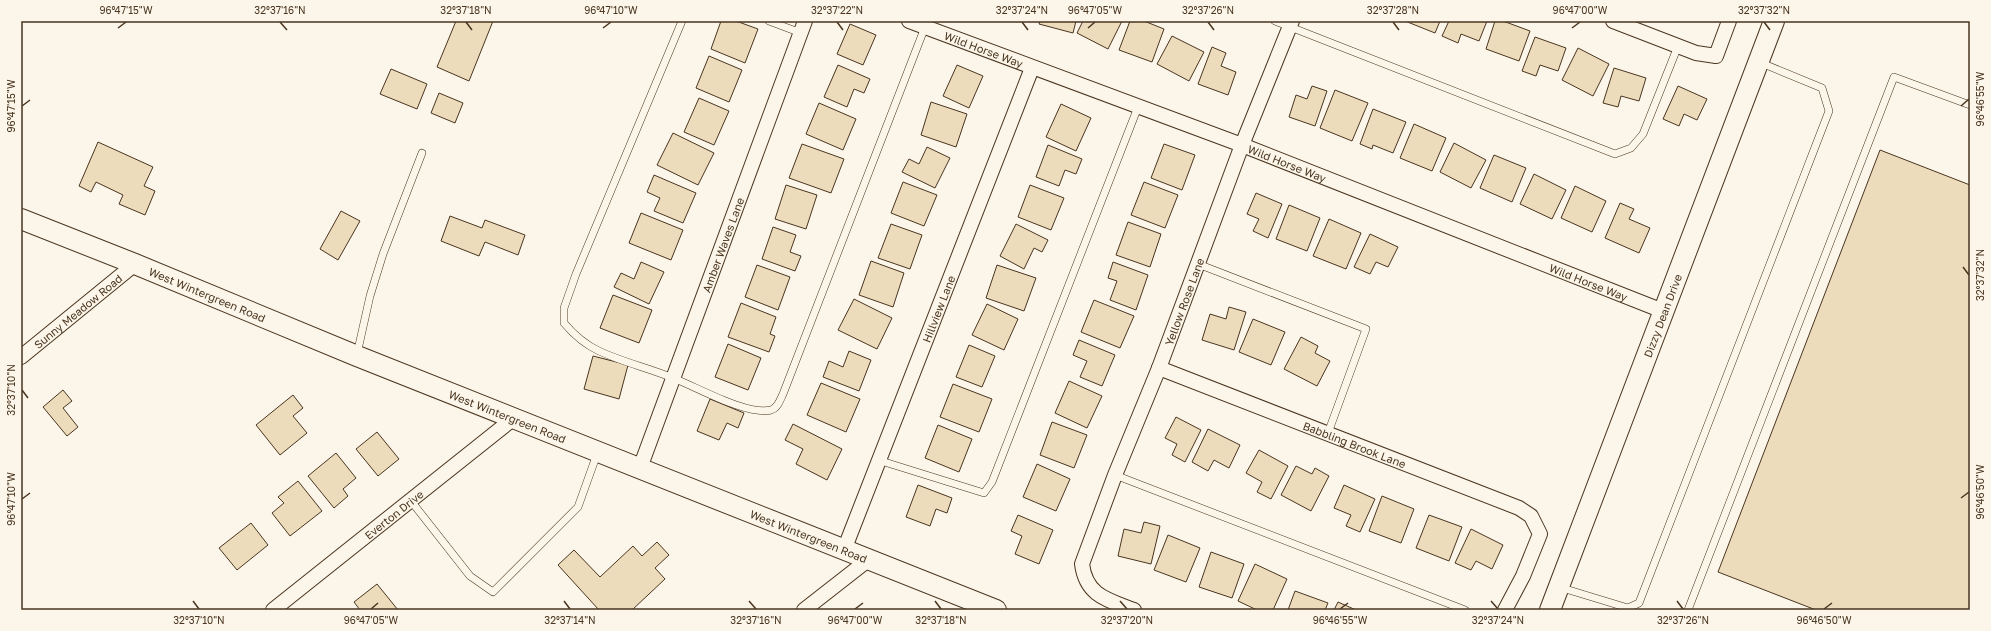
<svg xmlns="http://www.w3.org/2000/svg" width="1991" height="631" viewBox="0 0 1991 631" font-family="'Golos Text',sans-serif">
<rect width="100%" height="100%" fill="#fbf6e9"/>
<g fill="#ecdcbc" stroke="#4a3520">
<polygon points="456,21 493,21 469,81 437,67"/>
<polygon points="721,21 736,21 758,29 745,63 711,49"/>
<polygon points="1040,21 1076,21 1073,33 1039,24"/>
<polygon points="1083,21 1122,21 1108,49 1077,33"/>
<polygon points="1130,21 1144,21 1164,29 1152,62 1119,50"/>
<polygon points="1405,21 1440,21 1435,33"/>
<polygon points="1449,21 1487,21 1479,41 1461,34 1458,43 1442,36"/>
<polygon points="1495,21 1503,21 1530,31 1519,61 1486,49"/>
<polygon points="850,24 876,35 863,65 837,54"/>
<polygon points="1172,36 1204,52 1189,81 1157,64"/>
<polygon points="1535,37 1566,48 1558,71 1540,65 1536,76 1522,71"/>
<polygon points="1212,47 1226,53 1221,66 1236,72 1228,95 1198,84"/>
<polygon points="1578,48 1609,64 1593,96 1562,80"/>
<polygon points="709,56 742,70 729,102 696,88"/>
<polygon points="838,65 870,79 864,93 854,89 847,107 824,97"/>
<polygon points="957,65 983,76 969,108 943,96"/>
<polygon points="1614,68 1646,78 1639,101 1621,96 1618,107 1603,103"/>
<polygon points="391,69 427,84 417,109 380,94"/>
<polygon points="1312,86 1327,91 1315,126 1289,117 1296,95 1307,99"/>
<polygon points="1678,86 1707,99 1697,120 1684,114 1679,126 1663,119"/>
<polygon points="1335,90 1368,103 1352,141 1320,128"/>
<polygon points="439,93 463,103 455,123 431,113"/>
<polygon points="699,98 729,111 714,145 684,132"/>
<polygon points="931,102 967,114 956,147 921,135"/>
<polygon points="819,103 856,119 843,150 806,134"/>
<polygon points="1061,104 1091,118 1076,151 1046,137"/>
<polygon points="1373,109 1406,122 1393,153 1373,145 1372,149 1360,144"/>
<polygon points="1414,124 1446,138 1432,171 1400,158"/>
<polygon points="673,133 714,153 698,185 657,165"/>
<polygon points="98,142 153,167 144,186 155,191 145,215 119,204 123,195 96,182 91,192 79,186"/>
<polygon points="1454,143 1486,160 1471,188 1440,172"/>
<polygon points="802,144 844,159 831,193 789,178"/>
<polygon points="1164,144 1195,155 1182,190 1151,178"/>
<polygon points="1048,145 1082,159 1076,174 1065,170 1059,186 1036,177"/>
<polygon points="927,147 950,158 935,188 902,172 909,159 919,164"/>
<polygon points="1880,150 1970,185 1970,610 1816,610 1718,572"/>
<polygon points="1494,155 1526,168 1512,202 1480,188"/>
<polygon points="1534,174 1566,190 1552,219 1520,204"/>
<polygon points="654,175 696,193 683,223 654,211 660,198 647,192"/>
<polygon points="903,182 937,195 924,226 891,213"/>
<polygon points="1144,182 1178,195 1165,228 1131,215"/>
<polygon points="786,185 817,195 806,229 775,219"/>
<polygon points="1030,185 1064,198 1051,230 1018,217"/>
<polygon points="1575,186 1606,201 1592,232 1561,218"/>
<polygon points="1256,193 1282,204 1268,238 1253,231 1259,219 1247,214"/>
<polygon points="1620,203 1634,209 1629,219 1650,228 1639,253 1605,238"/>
<polygon points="1289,205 1320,218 1307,251 1276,239"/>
<polygon points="341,211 360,221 338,260 320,249"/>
<polygon points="641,213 683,230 671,260 629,243"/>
<polygon points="450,216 482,228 485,220 525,235 518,255 485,242 479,256 441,241"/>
<polygon points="1329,219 1361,233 1346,269 1313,256"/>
<polygon points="1128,222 1161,234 1150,267 1116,255"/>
<polygon points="891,224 922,235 910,269 878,258"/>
<polygon points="1016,224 1048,240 1042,252 1034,248 1024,269 1000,256"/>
<polygon points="773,227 796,235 790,252 801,256 795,271 762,259"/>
<polygon points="1370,234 1398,247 1388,267 1376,262 1370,274 1354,267"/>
<polygon points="871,261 904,273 893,307 859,295"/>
<polygon points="641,262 664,272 649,304 614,287 621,273 634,279"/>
<polygon points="1113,262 1148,275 1136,310 1110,300 1117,281 1108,278"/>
<polygon points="757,265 790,277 778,310 745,297"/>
<polygon points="997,265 1036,278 1024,311 986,298"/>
<polygon points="613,295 652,310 639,343 600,328"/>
<polygon points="854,299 892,318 877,349 838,330"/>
<polygon points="1094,300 1134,316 1120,348 1081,332"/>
<polygon points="741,303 776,317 770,334 775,336 769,352 728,337"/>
<polygon points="987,304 1018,319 1004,350 972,335"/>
<polygon points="1229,307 1246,312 1234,350 1202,340 1210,314 1226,319"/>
<polygon points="1253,319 1285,332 1271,365 1239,352"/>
<polygon points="1301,337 1318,346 1315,353 1330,361 1317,386 1284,369"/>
<polygon points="1079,340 1115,355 1102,386 1080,377 1087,361 1073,355"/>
<polygon points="728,344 761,358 748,390 715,377"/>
<polygon points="969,345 995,356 982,387 956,377"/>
<polygon points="849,351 871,360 859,391 823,377 829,361 843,367"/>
<polygon points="593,356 628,365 619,399 584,389"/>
<polygon points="1069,381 1102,396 1087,428 1055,413"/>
<polygon points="821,383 860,399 846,432 807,415"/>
<polygon points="953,384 992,399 979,432 940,417"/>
<polygon points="63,390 72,401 63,408 78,427 67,436 43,407"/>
<polygon points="293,395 303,408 293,416 307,433 280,455 256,425"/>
<polygon points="710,399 744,413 738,428 727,423 719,440 697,431"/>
<polygon points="1176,417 1201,430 1185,462 1172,455 1177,444 1165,438"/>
<polygon points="1052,422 1087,435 1074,468 1040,455"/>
<polygon points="793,424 842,449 827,480 796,464 803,449 785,440"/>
<polygon points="938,425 972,439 959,472 925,458"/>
<polygon points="1208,429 1240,445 1229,468 1214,460 1208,471 1192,462"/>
<polygon points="377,432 399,459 378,476 356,449"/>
<polygon points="1259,450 1288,466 1271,499 1257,492 1262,482 1246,473"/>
<polygon points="336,453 356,478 343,489 348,496 334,508 308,476"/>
<polygon points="1037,464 1070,479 1056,511 1023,497"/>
<polygon points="1296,466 1312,474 1315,468 1329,476 1311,511 1281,495"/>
<polygon points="298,481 322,511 290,536 272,513 284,503 278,497"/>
<polygon points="918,485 952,498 947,513 936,509 930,526 906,517"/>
<polygon points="1344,485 1375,499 1360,532 1346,526 1351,515 1334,508"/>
<polygon points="1382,496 1414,509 1401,543 1369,531"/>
<polygon points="1018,515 1053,530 1039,564 1015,554 1022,536 1011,531"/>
<polygon points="1429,515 1462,527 1449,561 1416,548"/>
<polygon points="1144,522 1160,526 1151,564 1118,556 1124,529 1141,533"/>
<polygon points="251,523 268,545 237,570 219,548"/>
<polygon points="1471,529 1503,545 1492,569 1476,561 1471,570 1455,563"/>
<polygon points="1168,535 1200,548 1186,582 1154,570"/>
<polygon points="657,542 669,555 655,568 665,579 632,610 599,610 558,565 574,550 600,577 633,546 642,556"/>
<polygon points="1211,552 1244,564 1232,598 1199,587"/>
<polygon points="1255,564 1287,579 1273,610 1257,610 1238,601"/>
<polygon points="377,584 398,610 360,610 354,602"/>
<polygon points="1295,591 1328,603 1325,610 1288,610"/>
<polygon points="1338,602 1356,610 1334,610"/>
</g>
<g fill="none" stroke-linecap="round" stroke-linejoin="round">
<g stroke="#4a3520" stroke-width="8">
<g id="lane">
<path d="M682,21L576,274L564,308V323C574,335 584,344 599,351C622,362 649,368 673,378C697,387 747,416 771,410C778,408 780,400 783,394L925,27"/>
<polyline points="769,21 801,33"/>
<polyline points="1275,21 1615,154 1631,148 1643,134 1678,46"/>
<polyline points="1198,264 1366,329 1328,433"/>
<polyline points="357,354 370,296 383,254 422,153"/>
<polyline points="878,460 984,493 992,482 1138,107"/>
<polyline points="1115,475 1465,610"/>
<polyline points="411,501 470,576 493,592 578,507 597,454"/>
<polyline points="1559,587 1628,608 1639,603 1829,111 1822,88 1759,62"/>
<polyline points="1688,610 1894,77 1970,105"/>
</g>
</g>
<g stroke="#4a3520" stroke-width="16">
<g id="street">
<path id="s1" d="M909,21L1242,145L1663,311"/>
<polyline points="1613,21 1696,53 1716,56 1729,21"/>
<path id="s2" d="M21,357L135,264"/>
<path id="s3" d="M1159,368L1519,508L1531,516L1540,534L1523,576L1505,610"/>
<path id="s4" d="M640,468L805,21"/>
<path id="s5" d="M844,550L1032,68"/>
<path id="s6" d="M273,610L514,418"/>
<polyline points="804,610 868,560"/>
<path id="s7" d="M1134,610C1108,600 1086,596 1082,564L1115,475L1159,368L1242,145L1292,21"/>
</g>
</g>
<g stroke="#4a3520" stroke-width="22">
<g id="secondary">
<path id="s8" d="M21,219L135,264L357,356L996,610"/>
<path id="s9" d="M1550,610L1774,21"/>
</g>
</g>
<use href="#lane" stroke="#fbf6e9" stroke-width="7"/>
<use href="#street" stroke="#fbf6e9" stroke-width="14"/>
<use href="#secondary" stroke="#fbf6e9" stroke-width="20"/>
</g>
<path fill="none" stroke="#4a3520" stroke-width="1.5" d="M280,22L287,30M466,22L472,30M837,22L843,30M1022,22L1028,30M1208,22L1214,30M1393,22L1399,30M1764,22L1770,30M118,28L126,22M603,28L611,22M1088,28L1095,22M1572,28L1580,22M22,106L30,100M1961,106L1969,99M1963,267L1969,275M22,390L28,398M1961,498L1969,492M22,499L30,493M193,601L199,609M564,601L570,609M749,601L756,609M935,601L941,609M1120,601L1127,609M1491,601L1498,609M1677,601L1683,609M371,609L378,603M855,609L863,603M1340,609L1348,603M1824,609L1832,603"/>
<g text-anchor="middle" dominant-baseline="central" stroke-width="3" stroke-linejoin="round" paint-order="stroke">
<g font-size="11" fill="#4a3520" stroke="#fbf6e9">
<text stroke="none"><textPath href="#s1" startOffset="80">Wild Horse Way</textPath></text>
<text stroke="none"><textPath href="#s1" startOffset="404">Wild Horse Way</textPath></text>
<text stroke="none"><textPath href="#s4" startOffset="238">Amber Waves Lane</textPath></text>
<text stroke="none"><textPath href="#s1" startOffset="728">Wild Horse Way</textPath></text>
<text stroke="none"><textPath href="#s8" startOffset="201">West Wintergreen Road</textPath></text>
<text stroke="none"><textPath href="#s7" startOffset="356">Yellow Rose Lane</textPath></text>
<text stroke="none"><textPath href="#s5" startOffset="259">Hillview Lane</textPath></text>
<text stroke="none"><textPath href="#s2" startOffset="73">Sunny Meadow Road</textPath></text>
<text stroke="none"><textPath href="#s9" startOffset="315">Dizzy Dean Drive</textPath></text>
<text stroke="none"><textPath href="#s8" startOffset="525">West Wintergreen Road</textPath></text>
<text stroke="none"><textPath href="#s3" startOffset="210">Babbling Brook Lane</textPath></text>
<text stroke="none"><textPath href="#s6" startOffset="154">Everton Drive</textPath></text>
<text stroke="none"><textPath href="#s8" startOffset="849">West Wintergreen Road</textPath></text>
</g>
</g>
<rect width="1991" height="631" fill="none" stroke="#fbf6e9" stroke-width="44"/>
<rect x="22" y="22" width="1947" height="587" fill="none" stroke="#4a3520" stroke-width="1.5"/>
<g font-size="10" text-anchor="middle" fill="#4a3520">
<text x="126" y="14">96°47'15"W</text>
<text x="280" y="14">32°37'16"N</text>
<text x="466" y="14">32°37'18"N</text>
<text x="611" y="14">96°47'10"W</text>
<text x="837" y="14">32°37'22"N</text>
<text x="1022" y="14">32°37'24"N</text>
<text x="1095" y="14">96°47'05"W</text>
<text x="1208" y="14">32°37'26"N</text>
<text x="1393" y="14">32°37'28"N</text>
<text x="1580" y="14">96°47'00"W</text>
<text x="1764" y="14">32°37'32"N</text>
<text transform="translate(1980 99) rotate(-90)" y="4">96°46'55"W</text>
<text transform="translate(11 106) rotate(-90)" y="4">96°47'15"W</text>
<text transform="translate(1980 275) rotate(-90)" y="4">32°37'32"N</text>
<text transform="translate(11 390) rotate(-90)" y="4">32°37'10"N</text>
<text transform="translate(1980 492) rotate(-90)" y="4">96°46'50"W</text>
<text transform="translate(11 499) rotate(-90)" y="4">96°47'10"W</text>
<text x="199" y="624">32°37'10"N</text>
<text x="371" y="624">96°47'05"W</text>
<text x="570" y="624">32°37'14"N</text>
<text x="756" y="624">32°37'16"N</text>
<text x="855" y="624">96°47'00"W</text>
<text x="941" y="624">32°37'18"N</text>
<text x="1127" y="624">32°37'20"N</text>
<text x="1340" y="624">96°46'55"W</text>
<text x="1498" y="624">32°37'24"N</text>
<text x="1683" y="624">32°37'26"N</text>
<text x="1824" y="624">96°46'50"W</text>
</g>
</svg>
